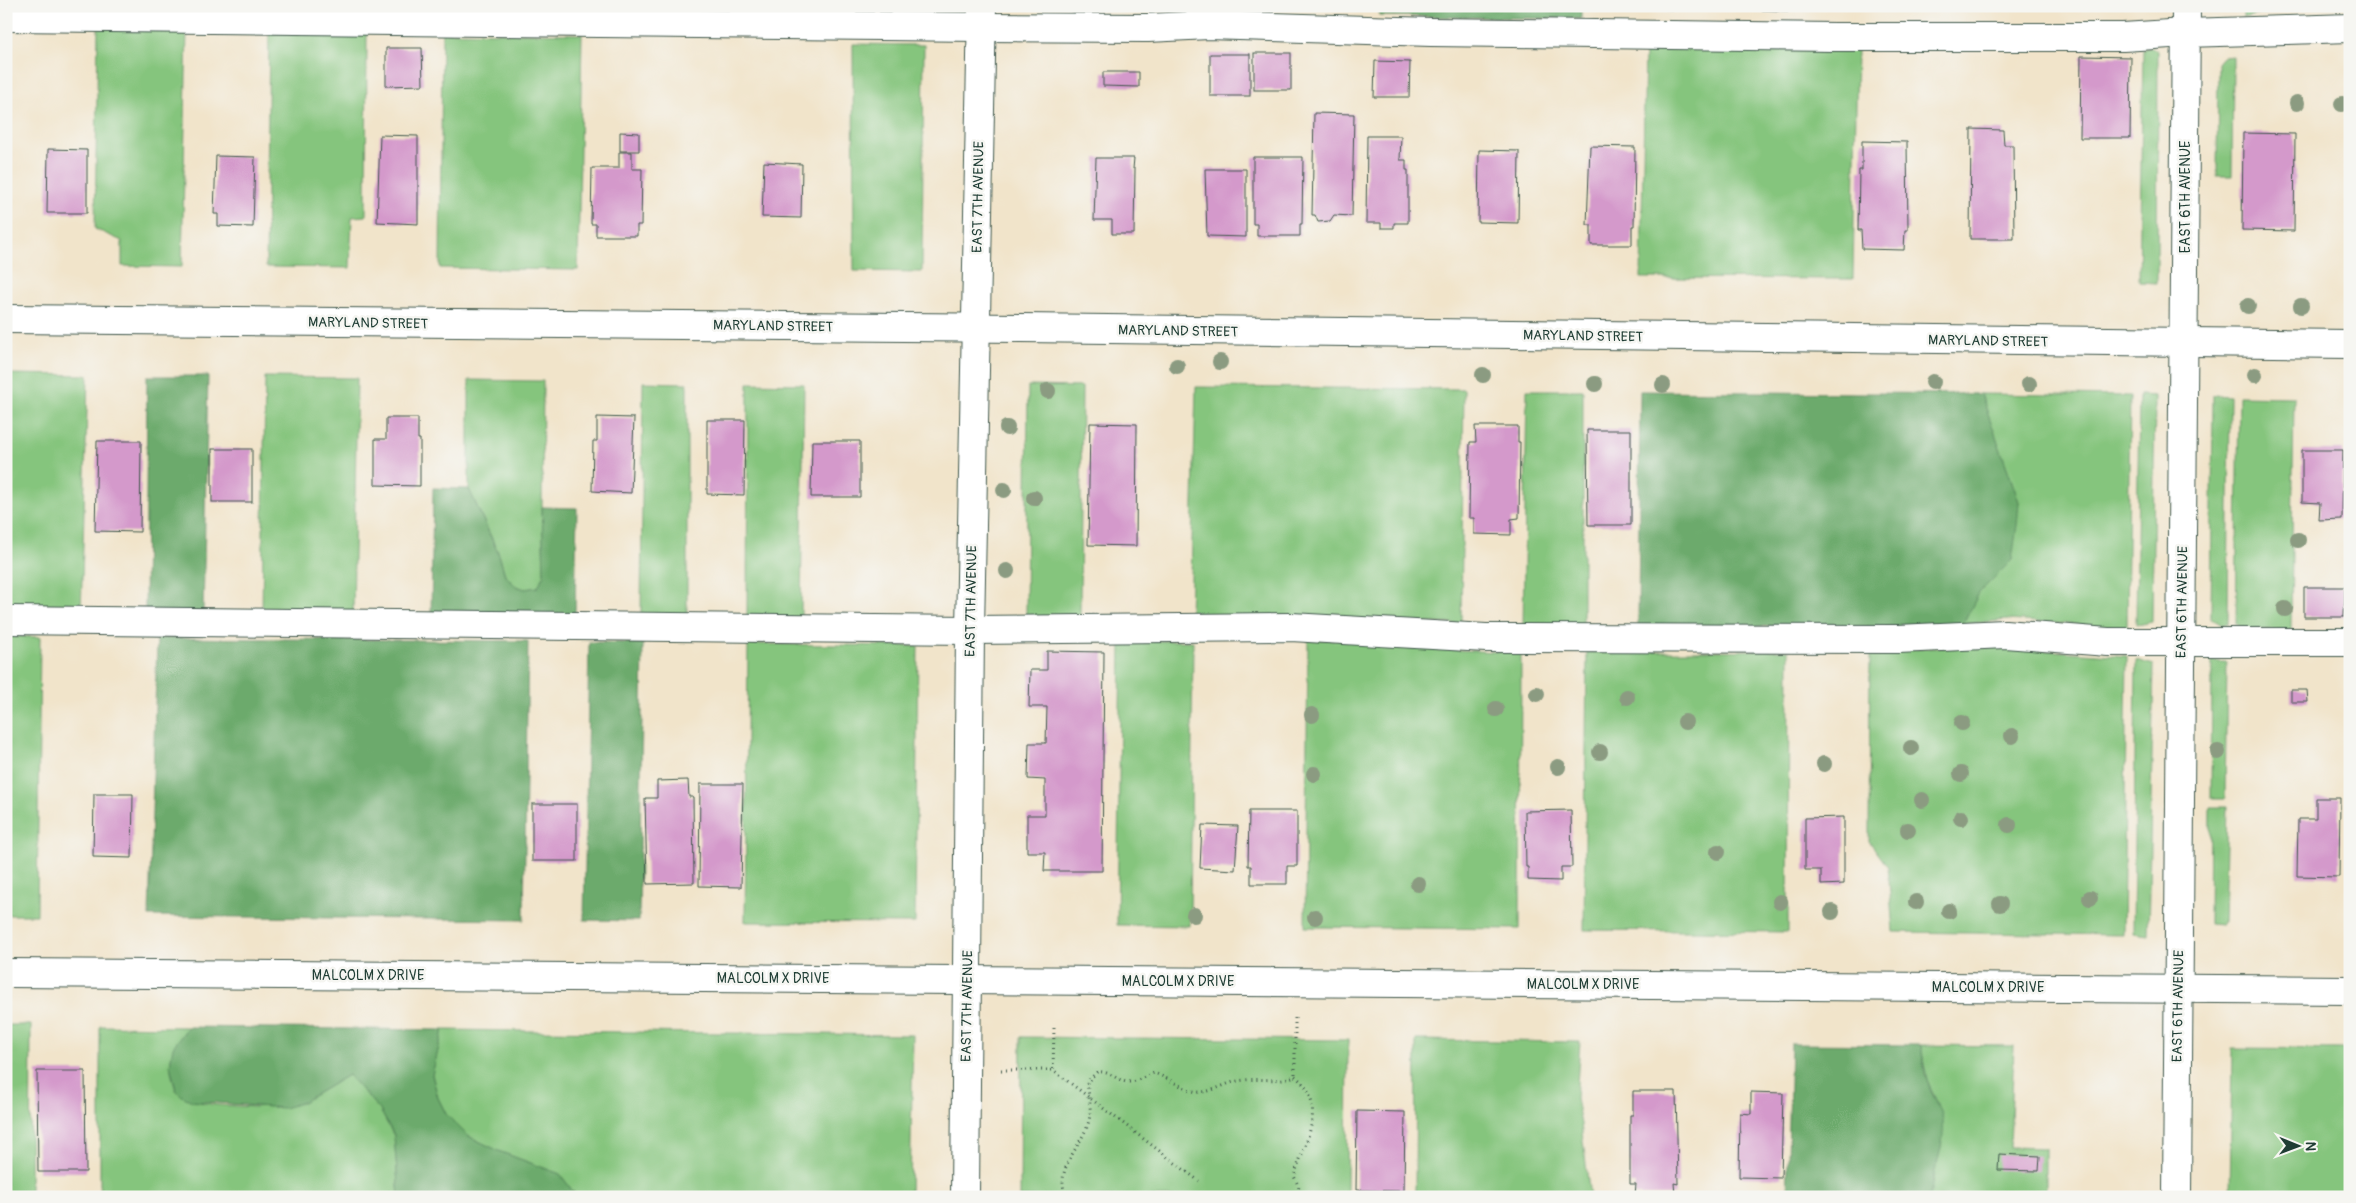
<svg xmlns="http://www.w3.org/2000/svg" width="2356" height="1203" viewBox="0 0 2356 1203" font-family="Pangolin,sans-serif">
<rect width="100%" height="100%" fill="#f6f6f2"/>
<filter id="ink" filterUnits="userSpaceOnUse"><feTurbulence type="fractalNoise" baseFrequency=".02" numOctaves="2"/><feDisplacementMap in="SourceGraphic" scale="10" xChannelSelector="R" yChannelSelector="G"/><feConvolveMatrix kernelMatrix="1 2 1 2 8 2 1 2 1" color-interpolation-filters="sRGB"/></filter>
<filter id="wash" filterUnits="userSpaceOnUse"><feTurbulence type="fractalNoise" baseFrequency=".0096" numOctaves="4" result="noise"/><feDisplacementMap in="SourceGraphic" scale="20" xChannelSelector="R" yChannelSelector="G"/><feGaussianBlur stdDeviation="1.12" result="paint"/><feColorMatrix in="noise" values="0 0 0 0 0 0 0 0 0 0 0 0 0 0 0 0 0 1.4 0 .05"/><feComposite in="paint" operator="in"/></filter>
<g filter="url(#wash)">
<rect width="100%" height="100%" fill="#f1e4ca"/>
<g fill="#85c57d" stroke="#528158">
<polygon points="2243,6 2298,6 2243,18"/>
<polygon points="98,26 187,28 182,267 122,266 122,241 95,229"/>
<polygon points="269,29 367,31 366,216 352,217 350,268 266,267"/>
<polygon points="442,32 582,34 578,270 440,268"/>
<polygon points="853,44 924,45 922,272 854,271"/>
<polygon points="1645,47 1857,49 1853,279 1641,278"/>
<polygon points="2152,47 2158,51 2157,283 2139,282 2143,49"/>
<polygon points="2233,56 2232,176 2217,176 2218,63 2223,57"/>
<polygon points="6,374 88,375 81,615 6,608"/>
<polygon points="265,377 357,378 353,616 262,616"/>
<polygon points="469,380 543,381 542,507 544,574 538,587 525,589 516,586 505,575 499,554 469,489"/>
<polygon points="643,382 687,383 687,617 641,617"/>
<polygon points="748,383 804,384 801,618 747,618"/>
<polygon points="1028,386 1082,387 1080,617 1026,617"/>
<polygon points="1196,387 1464,389 1461,624 1190,616"/>
<polygon points="1527,390 1583,390 1583,626 1523,625"/>
<polygon points="1981,394 2130,396 2127,628 2008,620 1963,624 1979,593 1993,577 2019,502"/>
<polygon points="2139,395 2155,396 2152,622 2136,625"/>
<polygon points="2213,395 2230,396 2228,623 2222,625 2211,618"/>
<polygon points="2239,396 2294,397 2291,630 2245,629 2236,624"/>
<polygon points="6,636 40,637 37,915 6,915"/>
<polygon points="1350,639 1393,647 1521,653 1520,929 1305,927 1308,640"/>
<polygon points="1121,641 1193,641 1190,926 1117,925"/>
<polygon points="748,644 918,646 915,923 745,922"/>
<polygon points="1996,647 2127,656 2123,935 1893,932 1888,867 1869,841 1870,649"/>
<polygon points="1789,650 1788,932 1584,930 1587,652"/>
<polygon points="2136,660 2154,665 2148,935 2133,933"/>
<polygon points="2212,662 2227,662 2225,799 2211,799"/>
<polygon points="2210,807 2227,807 2224,922 2222,922 2221,925 2209,924"/>
<polygon points="6,1025 31,1025 30,1197 6,1197"/>
<path d="M100,1026L188,1027C170,1052 166,1060 176,1090L192,1101L217,1105L254,1107L301,1103L348,1075L380,1110L394,1136L399,1197H100Z"/>
<polygon points="443,1030 913,1035 910,1197 577,1197 560,1174 501,1152 468,1136 446,1114 438,1098 432,1074"/>
<polygon points="1021,1037 1348,1040 1347,1197 1020,1197"/>
<polygon points="1416,1040 1580,1042 1576,1099 1581,1124 1590,1197 1415,1197"/>
<polygon points="1921,1045 2014,1046 2010,1147 2045,1148 2045,1197 1930,1197 1931,1184 1942,1140 1938,1103 1927,1080"/>
<polygon points="2232,1048 2350,1049 2350,1197 2230,1197"/>
</g>
<g fill="#6caa6c" stroke="#467450">
<polygon points="1379,6 1581,6 1581,19 1379,16"/>
<polygon points="147,376 208,376 203,616 145,615"/>
<polygon points="1640,391 1981,394 2019,502 2017,525 2012,560 1979,593 1963,624 1934,627 1638,626"/>
<polygon points="433,488 469,489 499,555 505,575 516,586 525,589 538,587 544,574 542,507 577,508 575,617 431,616"/>
<polygon points="157,638 528,641 524,920 149,916"/>
<polygon points="589,642 643,643 639,921 584,920"/>
<polygon points="188,1027 443,1030 432,1075 438,1098 446,1114 468,1136 501,1152 560,1174 577,1197 399,1197 394,1135 380,1110 348,1075 301,1103 283,1108 192,1101 182,1096 176,1090 170,1065 173,1047"/>
<path d="M1791,1044L1921,1045C1923,1056 1923,1069 1927,1080C1931,1094 1941,1105 1943,1120C1946,1146 1932,1171 1930,1197H1787Z"/>
</g>
<g id="blocks">
<g fill="#d499cb">
<polygon points="1637,6 1689,6 1689,10 1637,9"/>
<polygon points="1750,6 1788,6 1788,11 1750,10"/>
<polygon points="386,48 422,48 423,85 386,86"/>
<rect x="1254" y="53" width="37" height="37"/>
<rect x="1210" y="54" width="40" height="42"/>
<polygon points="2081,56 2131,57 2130,138 2080,138"/>
<polygon points="1375,61 1410,62 1409,97 1374,97"/>
<polygon points="1103,72 1139,72 1139,87 1103,86"/>
<polygon points="1314,113 1354,114 1352,216 1334,215 1330,221 1318,222 1315,215 1312,215"/>
<polygon points="1971,129 2003,130 2004,145 2013,145 2014,239 1970,239"/>
<polygon points="620,132 639,133 639,151 620,151"/>
<polygon points="2243,133 2295,134 2294,231 2242,230"/>
<polygon points="380,135 418,136 418,224 377,222"/>
<polygon points="1367,136 1401,136 1400,160 1406,160 1406,170 1408,170 1408,223 1394,223 1394,228 1381,228 1381,223 1366,223"/>
<polygon points="1862,141 1907,142 1908,230 1905,230 1904,250 1862,249 1861,230 1858,230 1859,170 1862,170"/>
<polygon points="1590,146 1635,147 1634,226 1632,226 1632,245 1591,245 1591,225 1587,225"/>
<polygon points="48,149 87,150 87,213 47,213"/>
<polygon points="1479,150 1519,151 1518,223 1478,222"/>
<polygon points="619,152 632,152 632,169 642,169 641,225 637,225 637,236 596,236 596,224 591,224 592,168 619,168"/>
<polygon points="216,156 255,157 253,227 218,226 218,214 214,214"/>
<polygon points="1253,157 1303,157 1302,224 1300,224 1300,236 1257,236 1257,224 1253,224"/>
<polygon points="1096,158 1134,158 1133,169 1135,169 1134,234 1112,234 1112,220 1094,220"/>
<polygon points="764,162 802,164 801,218 762,217"/>
<polygon points="1205,169 1246,169 1246,237 1207,236"/>
<polygon points="597,417 634,418 631,493 592,491 593,441 597,441"/>
<polygon points="386,418 418,418 418,439 420,439 420,486 375,485 375,439 386,439"/>
<polygon points="707,420 745,420 744,495 707,494"/>
<polygon points="1090,423 1137,424 1136,546 1088,545"/>
<polygon points="1475,426 1518,426 1518,442 1520,442 1519,518 1511,519 1511,535 1474,534 1474,518 1469,518 1470,442 1476,442"/>
<polygon points="1587,430 1631,430 1631,525 1588,525"/>
<polygon points="97,441 141,441 140,532 95,531"/>
<polygon points="812,441 860,441 860,497 811,497"/>
<rect x="212" y="449" width="40" height="53"/>
<polygon points="2302,450 2343,450 2342,519 2319,520 2320,503 2302,502"/>
<polygon points="2304,587 2345,587 2344,617 2304,617"/>
<polygon points="1047,651 1104,652 1102,871 1044,871 1045,852 1027,852 1027,815 1045,815 1045,780 1028,779 1029,743 1046,743 1047,707 1029,707 1030,670 1047,670"/>
<polygon points="2291,690 2307,690 2308,702 2291,702"/>
<polygon points="688,780 689,797 693,797 694,883 647,884 645,798 657,798 657,781"/>
<polygon points="700,784 743,784 741,887 699,886"/>
<polygon points="94,794 133,794 132,858 93,857"/>
<polygon points="2316,798 2340,798 2339,877 2297,876 2298,819 2316,819"/>
<rect x="532" y="804" width="45" height="57"/>
<polygon points="1571,810 1572,867 1561,867 1561,881 1528,880 1528,867 1526,867 1525,811"/>
<polygon points="1249,811 1297,811 1297,866 1287,866 1287,884 1251,884 1251,866 1248,866"/>
<polygon points="1844,817 1844,884 1821,885 1821,870 1805,870 1805,818"/>
<polygon points="1202,825 1238,826 1235,870 1200,868"/>
<polygon points="37,1071 85,1071 86,1172 38,1172"/>
<polygon points="1633,1091 1676,1091 1678,1184 1674,1183 1675,1195 1635,1195 1636,1184 1630,1184 1630,1115 1633,1115"/>
<polygon points="1751,1092 1783,1093 1781,1178 1739,1177 1740,1113 1751,1114"/>
<polygon points="1357,1111 1405,1112 1404,1191 1356,1190"/>
<polygon points="1999,1154 2040,1156 2039,1171 1998,1170"/>
</g>
</g>
</g>
<g filter="url(#ink)">
<use href="#blocks" fill-opacity="0" stroke="#3e564a" stroke-width="1"/>
<g fill="none" stroke-linecap="round" stroke-linejoin="round">
<g stroke="#3e564a" stroke-width="30">
<g id="minor">
<polyline points="6,17 982,27 1148,28 1209,25 1431,32 1835,37 2123,37 2186,33 2350,28"/>
<polyline points="6,319 1022,328 2350,344"/>
<polyline points="6,620 970,630 1291,627 1486,638 1898,639 2005,634 2108,642 2350,642"/>
<polyline points="6,973 2350,990"/>
<polyline points="965,1197 970,630 982,6"/>
<polyline points="2177,1197 2186,6"/>
</g>
</g>
<g stroke="#3e564a" stroke-width="3" stroke-dasharray="1 4" stroke-linecap="butt">
<polyline points="1295,1018 1295,1076"/>
<polyline points="1054,1028 1053,1070 1199,1181"/>
<polyline points="1001,1070 1053,1070"/>
<path d="M1295,1076C1329,1104 1305,1142 1294,1176L1303,1197"/>
<path d="M1067,1197C1051,1167 1088,1143 1090,1114C1091,1104 1088,1092 1087,1082L1097,1072C1111,1070 1118,1083 1131,1082C1138,1081 1147,1075 1154,1073C1167,1077 1187,1092 1200,1092C1214,1092 1225,1083 1238,1081C1258,1077 1276,1083 1295,1076"/>
</g>
<use href="#minor" stroke="#fff" stroke-width="28"/>
</g>
<g fill="#8b9b81">
<circle cx="2297" cy="103" r="8"/>
<circle cx="2342" cy="104" r="8"/>
<circle cx="2248" cy="306" r="8"/>
<circle cx="2301" cy="306" r="8"/>
<circle cx="1220" cy="362" r="8"/>
<circle cx="1177" cy="366" r="8"/>
<circle cx="1483" cy="375" r="8"/>
<circle cx="2255" cy="375" r="8"/>
<circle cx="1933" cy="382" r="8"/>
<circle cx="1595" cy="384" r="8"/>
<circle cx="2029" cy="384" r="8"/>
<circle cx="1663" cy="385" r="8"/>
<circle cx="1048" cy="391" r="8"/>
<circle cx="1007" cy="428" r="8"/>
<circle cx="1004" cy="490" r="8"/>
<circle cx="1034" cy="498" r="8"/>
<circle cx="2298" cy="540" r="8"/>
<circle cx="1007" cy="571" r="8"/>
<circle cx="2285" cy="609" r="8"/>
<circle cx="1537" cy="694" r="8"/>
<circle cx="1627" cy="697" r="8"/>
<circle cx="1496" cy="709" r="8"/>
<circle cx="1312" cy="715" r="8"/>
<circle cx="1685" cy="722" r="8"/>
<circle cx="1962" cy="723" r="8"/>
<circle cx="2012" cy="736" r="8"/>
<circle cx="1911" cy="748" r="8"/>
<circle cx="1600" cy="752" r="8"/>
<circle cx="2218" cy="752" r="8"/>
<circle cx="1824" cy="764" r="8"/>
<circle cx="1558" cy="767" r="8"/>
<circle cx="1314" cy="774" r="8"/>
<circle cx="1961" cy="774" r="8"/>
<circle cx="1922" cy="800" r="8"/>
<circle cx="1961" cy="818" r="8"/>
<circle cx="2009" cy="825" r="8"/>
<circle cx="1908" cy="830" r="8"/>
<circle cx="1718" cy="852" r="8"/>
<circle cx="1418" cy="884" r="8"/>
<circle cx="2090" cy="898" r="8"/>
<circle cx="1780" cy="902" r="8"/>
<circle cx="1916" cy="902" r="8"/>
<circle cx="2000" cy="904" r="8"/>
<circle cx="1949" cy="911" r="8"/>
<circle cx="1832" cy="912" r="8"/>
<circle cx="1194" cy="915" r="8"/>
<circle cx="1315" cy="917" r="8"/>
</g>
</g>
<g text-anchor="middle" dominant-baseline="central" stroke-width="5" stroke-linejoin="round" paint-order="stroke">
<g font-size="14" fill="#1f3d34" stroke="#f6f6f2">
<text transform="translate(978 197) rotate(-89)">EAST 7TH AVENUE</text>
<text transform="translate(2185 197) rotate(-90)">EAST 6TH AVENUE</text>
<text transform="translate(368 323) rotate(1)">MARYLAND STREET</text>
<text transform="translate(773 326) rotate(1)">MARYLAND STREET</text>
<text transform="translate(1178 331) rotate(1)">MARYLAND STREET</text>
<text transform="translate(1583 336) rotate(1)">MARYLAND STREET</text>
<text transform="translate(1988 341) rotate(1)">MARYLAND STREET</text>
<text transform="translate(971 601) rotate(-89)">EAST 7TH AVENUE</text>
<text transform="translate(2182 602) rotate(-89)">EAST 6TH AVENUE</text>
<text x="368" y="975">MALCOLM X DRIVE</text>
<text x="773" y="978">MALCOLM X DRIVE</text>
<text x="1178" y="981">MALCOLM X DRIVE</text>
<text x="1583" y="984">MALCOLM X DRIVE</text>
<text x="1988" y="987">MALCOLM X DRIVE</text>
<text transform="translate(967 1006) rotate(-89)">EAST 7TH AVENUE</text>
<text transform="translate(2178 1006) rotate(-89)">EAST 6TH AVENUE</text>
</g>
</g>
<rect width="2356" height="1203" fill="none" stroke="#f6f6f2" stroke-width="25"/>
<g transform="translate(2298 1146) rotate(91)" stroke="#f6f6f2" stroke-width="4" paint-order="stroke">
<path d="M0-4L9 19L0 12L-9 19Z" fill="#1f3d34"/>
<text y="-8" font-size="14" font-weight="bold" text-anchor="middle" fill="#1f3d34">N</text>
</g>
</svg>
